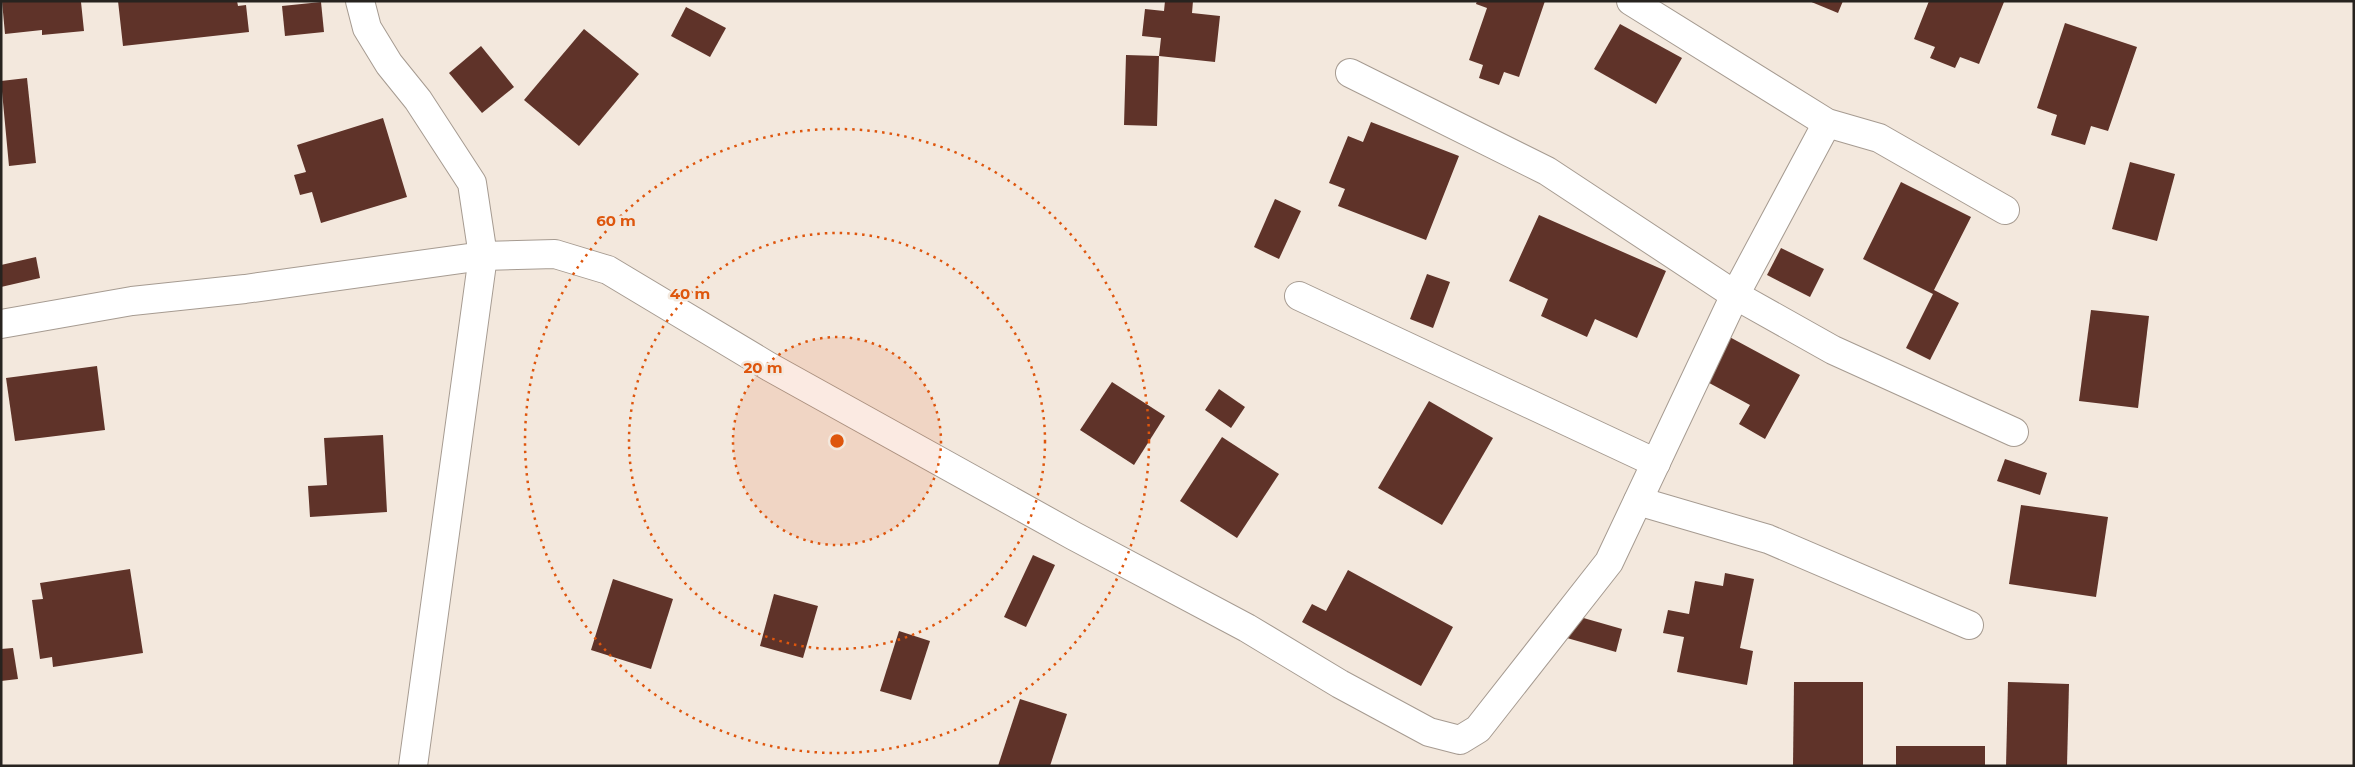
<svg xmlns="http://www.w3.org/2000/svg" width="2355" height="767" viewBox="0 0 2355 767" font-family="Montserrat,sans-serif">
<rect width="100%" height="100%" fill="#f3e8dd"/>
<g fill="#5f3329">
<polygon points="2,1 81,2 84,31 42,35 42,30 5,34"/>
<polygon points="118,1 237,1 238,6 246,5 249,32 123,46"/>
<polygon points="1165,1 1193,1 1192,13 1220,16 1215,62 1159,56 1157,126 1124,125 1126,55 1159,56 1161,38 1142,36 1145,9 1164,11"/>
<polygon points="1477,1 1545,1 1519,77 1504,72 1499,85 1479,78 1483,65 1469,60 1487,8 1476,4"/>
<polygon points="1809,1 1843,1 1838,13"/>
<polygon points="1929,1 2004,2 1979,64 1960,57 1955,68 1930,58 1935,47 1914,39"/>
<polygon points="321,2 324,32 285,36 282,6"/>
<polygon points="686,7 726,28 710,57 671,36"/>
<polygon points="2065,23 2137,47 2108,131 2091,126 2085,145 2051,135 2057,115 2037,108"/>
<polygon points="1620,24 1682,58 1656,104 1594,69"/>
<polygon points="584,29 639,74 579,146 524,100"/>
<polygon points="481,46 514,87 482,113 449,73"/>
<polygon points="27,78 36,163 9,166 1,81"/>
<polygon points="383,118 407,197 321,223 312,192 300,195 294,175 306,172 297,145"/>
<polygon points="1371,122 1459,156 1426,240 1338,206 1345,189 1329,183 1348,136 1363,142"/>
<polygon points="2130,162 2175,174 2157,241 2112,229"/>
<polygon points="1901,182 1971,217 1934,290 1959,303 1930,360 1906,348 1933,294 1863,259"/>
<polygon points="1275,199 1301,211 1279,259 1254,247"/>
<polygon points="1539,215 1666,271 1637,338 1595,319 1587,337 1541,316 1548,299 1509,281"/>
<polygon points="1781,248 1824,269 1810,297 1767,275"/>
<polygon points="36,257 40,278 1,287 1,265"/>
<polygon points="1427,274 1450,282 1433,328 1410,319"/>
<polygon points="2091,310 2149,316 2138,408 2079,401"/>
<polygon points="1724,334 1800,375 1765,439 1739,424 1750,405 1700,378"/>
<polygon points="97,366 105,430 15,441 6,378"/>
<polygon points="1112,382 1165,416 1134,465 1080,430"/>
<polygon points="1219,389 1245,407 1231,428 1205,410"/>
<polygon points="1429,401 1493,438 1442,525 1378,488"/>
<polygon points="383,435 387,512 310,517 308,486 327,485 324,438"/>
<polygon points="1222,437 1279,474 1237,538 1180,501"/>
<polygon points="2005,459 2047,473 2040,495 1997,481"/>
<polygon points="2021,505 2108,517 2096,597 2009,584"/>
<polygon points="1033,555 1055,565 1026,627 1004,617"/>
<polygon points="130,569 143,653 53,667 52,657 40,659 32,600 43,599 40,583"/>
<polygon points="1348,570 1453,627 1421,686 1302,622 1312,604 1326,611"/>
<polygon points="1725,573 1754,579 1740,648 1753,651 1747,685 1677,672 1684,637 1663,633 1668,610 1689,614 1695,581 1723,586"/>
<polygon points="613,579 673,599 651,669 591,650"/>
<polygon points="774,594 818,606 803,658 760,646"/>
<polygon points="1573,615 1622,629 1616,652 1567,638"/>
<polygon points="899,631 930,641 911,700 880,691"/>
<polygon points="13,648 18,679 1,681 1,649"/>
<polygon points="1794,682 1863,682 1863,766 1793,766"/>
<polygon points="2008,682 2069,684 2067,766 2006,766"/>
<polygon points="1020,699 1067,714 1050,766 998,766"/>
<rect x="1896" y="746" width="89" height="20"/>
</g>
<g fill="none" stroke-linecap="round" stroke-linejoin="round">
<g stroke="#a69b91" stroke-width="30">
<g id="minor">
<polyline points="360,1 367,28 389,64 418,100 472,183 483,256 413,766"/>
<polyline points="1631,1 1827,123 1879,138 2005,210"/>
<polyline points="1350,73 1547,171 1735,295 1833,350 2014,432"/>
<polyline points="1299,296 1656,463"/>
<polyline points="1,324 132,301 245,289 483,256 555,254 608,270 768,366 1074,536 1247,628 1340,684 1429,732 1460,740 1478,729 1609,562 1735,295 1827,123"/>
<polyline points="1638,501 1768,539 1969,625"/>
</g>
</g>
<use href="#minor" stroke="#fff" stroke-width="28"/>
</g>
<circle cx="837" cy="441" r="104" fill="#de560d" fill-opacity=".12"/>
<g fill="none" stroke="#de560d" stroke-width="2.5" stroke-dasharray="2.5 5">
<circle cx="837" cy="441" r="104"/>
<circle cx="837" cy="441" r="208"/>
<circle cx="837" cy="441" r="312"/>
</g>
<circle cx="837" cy="441" r="8" fill="#de560d" stroke="#f3e8dd" stroke-width="2.5"/>
<g font-size="15" text-anchor="middle" font-weight="bold" fill="#de560d" stroke="#f3e8dd" stroke-width="5" stroke-linejoin="round" paint-order="stroke">
<text x="616" y="226">60 m</text>
<text x="690" y="299">40 m</text>
<text x="763" y="373">20 m</text>
</g>
<rect width="2355" height="767" fill="none" stroke="#27231f" stroke-width="5"/>
</svg>
